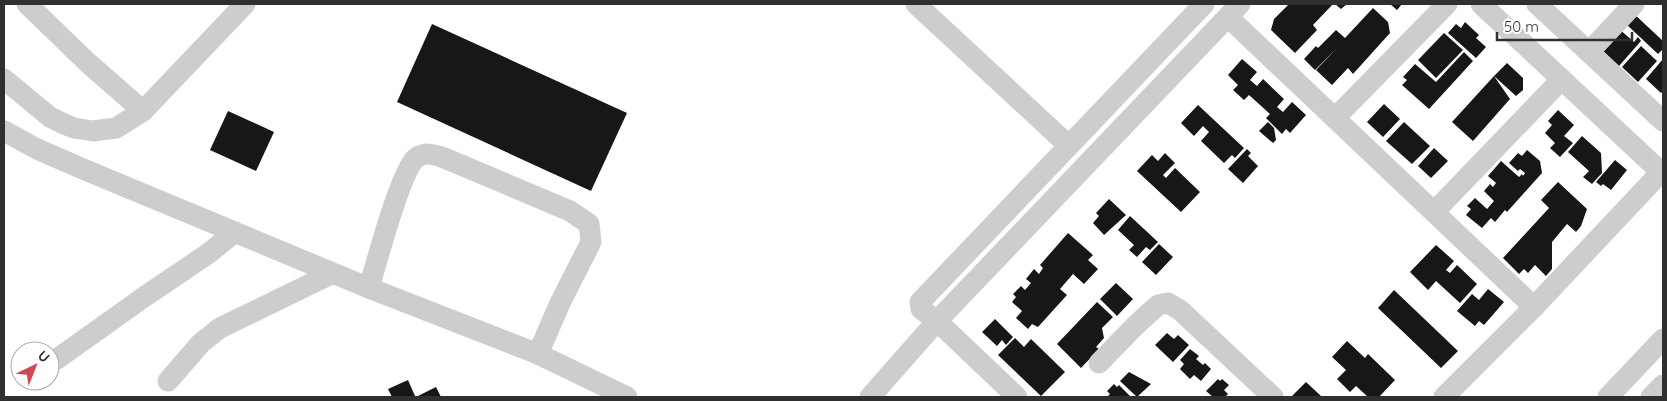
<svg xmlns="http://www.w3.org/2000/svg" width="1667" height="401" viewBox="0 0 1667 401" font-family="Quicksand,sans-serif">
<rect width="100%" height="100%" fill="#fff"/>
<g fill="#171717">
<polygon points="1289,4 1333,4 1313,25 1317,30 1295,53 1271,30 1274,19"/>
<polygon points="1335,4 1347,4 1341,9"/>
<polygon points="1390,4 1402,4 1397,10"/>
<polygon points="1373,8 1388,22 1390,33 1353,74 1348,68 1332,85 1316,70 1338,47 1315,70 1304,59 1316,46 1318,48 1336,30 1345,38"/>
<polygon points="1633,13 1663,41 1663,49 1658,54 1625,23"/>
<polygon points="1465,22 1479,35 1476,38 1486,47 1476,58 1448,33 1456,24 1461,28"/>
<polygon points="432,24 627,113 591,191 397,102"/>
<polygon points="1618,28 1634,42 1638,37 1641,41 1619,66 1600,48"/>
<polygon points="1444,33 1463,50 1436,78 1418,60"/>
<polygon points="1641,46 1657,61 1638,82 1622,67"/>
<polygon points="1464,52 1473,61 1429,109 1402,85 1407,80 1403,77 1415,64 1436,82"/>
<polygon points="1242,59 1257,72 1250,80 1257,86 1263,79 1284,99 1277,107 1283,112 1292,102 1306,115 1290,133 1286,129 1282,134 1266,118 1270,114 1249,95 1244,100 1233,90 1238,85 1228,75"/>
<polygon points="1663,59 1663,91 1661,93 1646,79"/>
<polygon points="1507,63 1523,78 1523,90 1516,96 1494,76 1510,99 1473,141 1452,122 1494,76"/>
<polygon points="1384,104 1400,119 1383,137 1367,122"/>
<polygon points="1198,105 1244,148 1235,158 1232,155 1224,163 1201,141 1209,132 1203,126 1194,136 1181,123"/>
<polygon points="1558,110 1574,125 1564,136 1573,143 1560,157 1550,148 1555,143 1545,133 1552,125 1548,121"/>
<polygon points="228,111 274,132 256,171 210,150"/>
<polygon points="1268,122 1274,128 1276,140 1273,143 1259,131"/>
<polygon points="1404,122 1430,146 1412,164 1386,141"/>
<polygon points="1582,136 1601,153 1602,173 1592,184 1583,177 1589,171 1568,152"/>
<polygon points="1434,148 1448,161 1431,178 1418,166"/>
<polygon points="1247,149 1251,153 1248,156 1258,166 1243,183 1228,169"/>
<polygon points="1527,150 1540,161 1542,173 1507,212 1505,210 1495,222 1491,218 1482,228 1466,215 1471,209 1467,206 1475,198 1487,209 1494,201 1484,191 1490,184 1493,187 1496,183 1488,176 1501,161 1519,177 1522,174 1523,176 1525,173 1520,169 1518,171 1509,163 1518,153 1522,156"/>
<polygon points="1165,153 1175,163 1163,175 1166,178 1175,168 1200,192 1181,212 1137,171 1152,155 1158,161"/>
<polygon points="1615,160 1627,170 1611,190 1603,184 1601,186 1596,182"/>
<polygon points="1558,182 1587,209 1581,226 1576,232 1567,224 1552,242 1552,269 1546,276 1535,265 1528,273 1524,269 1519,274 1503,258 1549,208 1541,200"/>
<polygon points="1109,199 1126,215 1104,235 1093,223 1099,216 1096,213"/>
<polygon points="1130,216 1158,242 1150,250 1146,247 1137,257 1129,250 1134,245 1118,230"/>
<polygon points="1068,233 1093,255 1088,260 1098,269 1084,284 1073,274 1060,289 1067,295 1038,327 1032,324 1028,329 1016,318 1022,311 1012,302 1016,297 1013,294 1021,286 1025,290 1031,283 1026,279 1034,269 1039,274 1043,268 1040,265"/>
<polygon points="1159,244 1173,257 1156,275 1142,262"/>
<polygon points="1436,245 1454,261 1446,270 1450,273 1457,265 1477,284 1460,303 1436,281 1428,290 1410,272"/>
<polygon points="1116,283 1133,299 1117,316 1100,299"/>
<polygon points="1488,289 1504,302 1484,325 1479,321 1475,326 1457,311 1472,294 1479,300"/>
<polygon points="1394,290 1458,351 1441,368 1378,308"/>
<polygon points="1097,302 1113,317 1102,328 1104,338 1096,347 1099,349 1081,368 1057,344"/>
<polygon points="995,319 1013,337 1006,345 1002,340 997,346 982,332"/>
<polygon points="1167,333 1174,339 1178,335 1189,345 1173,362 1155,345"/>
<polygon points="1015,338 1024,347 1031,339 1065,372 1041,396 998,355"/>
<polygon points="1347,341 1365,358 1368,354 1395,380 1379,397 1368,397 1356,386 1350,392 1337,379 1346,370 1332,357"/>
<polygon points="1190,349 1199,356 1196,359 1203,365 1205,363 1211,369 1201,381 1194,375 1190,379 1180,369 1184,364 1180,360"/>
<polygon points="1129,372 1151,384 1137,397 1120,381"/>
<polygon points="1218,379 1220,381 1222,379 1229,385 1224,390 1228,394 1225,397 1213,397 1206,391"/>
<polygon points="408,380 415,396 411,397 392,397 388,389"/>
<polygon points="1306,382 1322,397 1291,397"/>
<polygon points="1114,384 1117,387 1119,385 1131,397 1107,397 1110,394 1107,391"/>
<polygon points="436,387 441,397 416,397"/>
</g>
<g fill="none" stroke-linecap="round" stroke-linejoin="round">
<g stroke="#cdcdcd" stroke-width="21">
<polyline points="27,4 87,62 143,111"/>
<polyline points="916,4 1068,145"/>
<polyline points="1481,4 1661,172"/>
<polyline points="1537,4 1663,121"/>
<polyline points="1228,17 1534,307"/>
<polyline points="1589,52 1634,4"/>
<polyline points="4,79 50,117 64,124 74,128 93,131 116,128 143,111 245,4"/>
<polyline points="1335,118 1447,4"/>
<polyline points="4,131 37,149 83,169 369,288 538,354 627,397"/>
<polyline points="1434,212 1562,79"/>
<path d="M369,288C376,264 401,170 416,158C425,152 432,154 442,157L570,211L589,224L591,242L560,303L538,354"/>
<polyline points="57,359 144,297 209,253 235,232"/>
<polyline points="1099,363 1136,325 1158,305 1168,303 1180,310 1273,397"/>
<polyline points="168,381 201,343 220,328 333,273"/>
<polyline points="870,397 937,321 1240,4"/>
<polyline points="1017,397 937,321 921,309 920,302 1204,4"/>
<polyline points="1444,397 1534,307 1663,170"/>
<polyline points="1608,397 1663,339"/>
<polyline points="1651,397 1663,385"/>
</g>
</g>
<rect width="1667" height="401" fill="none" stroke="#303030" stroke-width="10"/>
<g transform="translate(35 366) rotate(43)"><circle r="24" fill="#ffffff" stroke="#acacac"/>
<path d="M0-4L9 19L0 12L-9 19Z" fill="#d34654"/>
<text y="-8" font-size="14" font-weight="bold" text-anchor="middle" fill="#303030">U</text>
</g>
<path d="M1497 32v8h135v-8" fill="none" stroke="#303030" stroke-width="2.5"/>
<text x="1504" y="32" font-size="15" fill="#303030" stroke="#ffffff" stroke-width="4" paint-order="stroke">50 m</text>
</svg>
